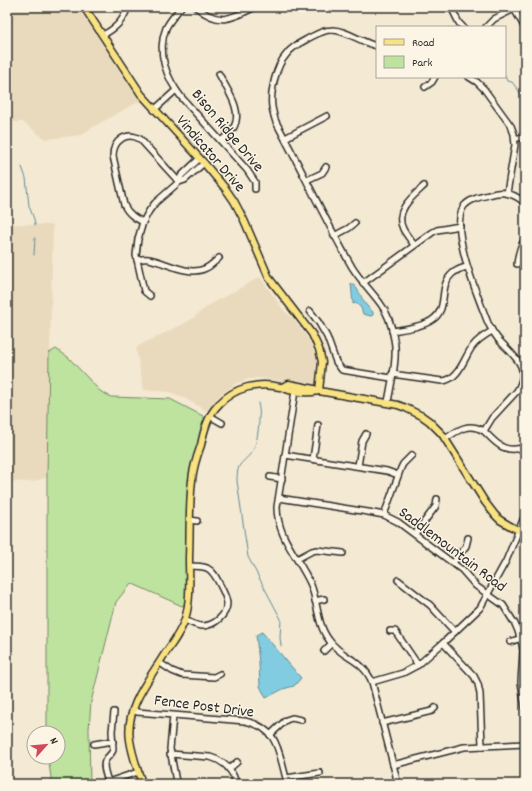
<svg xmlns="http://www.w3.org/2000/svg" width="532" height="791" viewBox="0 0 532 791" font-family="Dekko,sans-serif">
<rect width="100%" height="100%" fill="#f4e9d3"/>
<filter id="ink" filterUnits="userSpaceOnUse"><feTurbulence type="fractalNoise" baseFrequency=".025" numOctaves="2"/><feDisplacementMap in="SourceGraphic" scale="8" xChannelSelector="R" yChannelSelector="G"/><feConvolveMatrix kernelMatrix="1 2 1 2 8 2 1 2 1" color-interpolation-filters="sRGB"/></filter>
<g filter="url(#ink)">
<g fill="#eadabd">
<polygon points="7,7 78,7 140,101 91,128 82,135 45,139 23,122 7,122"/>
<polygon points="7,224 53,225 47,477 32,482 7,481"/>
<polygon points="260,277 285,312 292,317 309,340 312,345 317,362 315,384 313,386 311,386 260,378 249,379 237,383 224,392 217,398 207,411 180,396 170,392 144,390 136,350 138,346 183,324 192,319 205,308 213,303"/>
</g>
<polygon fill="#bde39f" stroke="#748765" points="56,349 68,357 100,391 111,397 170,399 203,416 207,424 192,479 188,602 182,606 131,583 116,602 91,702 89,729 90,784 52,784 48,757 58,757 58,733 47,733 47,477 49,353"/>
<g fill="#81cce1" stroke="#5f8c98">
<path d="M351,283C359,288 361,298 366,305C368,307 371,310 373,312V315L371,316L363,314L361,308L356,303L353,304Z"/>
<polygon points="262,632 301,678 294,686 283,689 266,698 260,686 259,663 256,635"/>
</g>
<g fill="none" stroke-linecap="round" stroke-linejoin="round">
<g stroke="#5f8c98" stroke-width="1">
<polyline points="505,76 507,81 512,82 525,99"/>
<polyline points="22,167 26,178 29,206 34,219 35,225"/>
<polyline points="34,255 35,238"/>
<path d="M258,403C259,408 260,413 259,418C259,427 257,445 252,452C242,465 237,461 237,481L248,557L281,619L280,638L281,646"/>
</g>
<g stroke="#2b2b2b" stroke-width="8">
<g id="minor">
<path d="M181,7C176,14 170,20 166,28C156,53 167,79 182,98L247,170L255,182V189"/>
<path d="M196,7C219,26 231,19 255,7"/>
<polyline points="451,7 459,23 463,27"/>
<polyline points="513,7 525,28"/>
<polyline points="486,27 494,19 514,9"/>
<path d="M103,35C116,28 123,21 128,7"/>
<path d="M377,46C362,43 345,29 331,30C324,30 317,34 311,37C302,42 292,46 286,55C276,66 270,92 272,107C273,112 274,117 276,122C302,170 325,220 352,267C360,280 371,291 380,303C388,313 392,327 394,339C398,357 391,384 388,402"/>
<path d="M219,74C227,90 243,110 234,127C231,133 225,137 221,141"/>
<polyline points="469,77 477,82 484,89 511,126 514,134 515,145 507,193"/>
<polyline points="425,87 432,82 435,77"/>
<polyline points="154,110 176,90"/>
<polyline points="285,138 327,116"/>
<polyline points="515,138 525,138"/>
<polyline points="307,180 322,173 326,167"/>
<polyline points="179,182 181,176 199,159"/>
<path d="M525,203C514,193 502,190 489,195C480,197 470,199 464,206C448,228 479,299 488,323C491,329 494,334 498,339C513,356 532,366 517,391L492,418L484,431C497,444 504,454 525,447"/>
<path d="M143,222C135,218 128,214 124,205L113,156C113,141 126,131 140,139L179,182"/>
<polyline points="334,236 349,228 355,223"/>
<path d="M414,245C411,240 406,235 403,229C394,211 412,197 424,186"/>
<path d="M137,260C141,259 145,258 149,259C165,262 188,276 204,269C210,267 214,262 219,258"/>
<path d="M517,264C518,255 520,246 525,239"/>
<polyline points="363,283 433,232 437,230 460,226"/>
<polyline points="150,296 144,291 136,255 138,239 143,222 149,211 155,203 179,182 185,180 204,163"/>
<polyline points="310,311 319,323 327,337 336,362 342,370 391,378"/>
<path d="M392,331C404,329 422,327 432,320C450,308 437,286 453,273C457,270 462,268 467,267"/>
<path d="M392,374L442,381C459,380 464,358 472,347C477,340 485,335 492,331"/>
<path d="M295,391L277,507C277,538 300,559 311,585C318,603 317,625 329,640C342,659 362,658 372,682L398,784"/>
<polyline points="210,416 222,423"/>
<path d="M445,439C458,430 468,422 484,431"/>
<polyline points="285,455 387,471 398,475"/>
<polyline points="313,459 318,425"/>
<polyline points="358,466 362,441 366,434"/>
<polyline points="270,477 282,479"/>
<polyline points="279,498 368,512 384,515 398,522 462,570 476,586 503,605 515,624 518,631 522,644 523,651 521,682 525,708"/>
<polyline points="384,515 401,468 403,464 412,455"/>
<polyline points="190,520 197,521"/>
<polyline points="415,534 436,506 437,499"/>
<polyline points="297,559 312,551 317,550 343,553"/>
<polyline points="453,563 466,546 468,538"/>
<polyline points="398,580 430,605 455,632"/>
<polyline points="315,601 324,599"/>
<path d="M185,620C190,622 196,626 202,626C214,626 227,615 227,603C226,595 222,589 219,583C216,577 213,571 207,568C202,566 195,566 189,566"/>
<polyline points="390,631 395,631 418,665"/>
<polyline points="510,642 521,638"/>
<polyline points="443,643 474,676 478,684 480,694 482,746"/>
<polyline points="324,651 331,644"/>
<polyline points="160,663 172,671 182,675 214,677 220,674"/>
<polyline points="372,682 403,673 418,665 443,643 480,608 506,561 525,515"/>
<path d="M133,709L137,712L245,721C278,728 278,750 286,778V784"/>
<polyline points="173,716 170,749 176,782"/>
<polyline points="382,723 432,711 435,708"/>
<polyline points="270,735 286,720 292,718 301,720"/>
<polyline points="94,744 113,741"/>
<path d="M170,754L210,757C224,761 233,770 236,784"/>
<polyline points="393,765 464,747 525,744"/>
<polyline points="229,769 237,762"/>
<polyline points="286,778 320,773"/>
<polyline points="108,782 138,772"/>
<path d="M109,784C107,778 102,767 105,761C107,757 112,754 113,750L112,731L114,712"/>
</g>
</g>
<g stroke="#2b2b2b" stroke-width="9">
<g id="major">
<polyline points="84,7 141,94 204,163 225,188 234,201 244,220 269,278 312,334 319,349 322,362 319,391"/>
<polyline points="282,387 289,384 314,389 319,391 398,405 406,408 422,416 429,421 442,434 485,502 495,515 500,520 512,527 525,533"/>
<path d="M142,784C138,770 132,755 130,740C125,708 148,681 164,655C172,644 181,632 185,619C191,600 189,578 189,558C190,533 189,505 192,480C193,468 197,456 201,445C204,430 208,415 219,404C235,387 258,382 280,387C283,387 286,389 289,390C298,392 310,393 319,391"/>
</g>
</g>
<use href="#minor" stroke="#fcf5e5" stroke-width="5"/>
<use href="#major" stroke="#f8e281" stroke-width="6"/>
</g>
</g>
<g text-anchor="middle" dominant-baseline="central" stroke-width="3" stroke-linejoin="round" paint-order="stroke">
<g font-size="16" fill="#2b2b2b" stroke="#fcf5e5">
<text transform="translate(227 131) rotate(50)">Bison Ridge Drive</text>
<text transform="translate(210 154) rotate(49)">Vindicator Drive</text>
<text transform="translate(452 550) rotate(37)">Saddlemountain Road</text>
<text transform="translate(204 707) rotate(7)">Fence Post Drive</text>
</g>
</g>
<rect width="532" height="791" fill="none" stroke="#fcf5e5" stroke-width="24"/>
<rect x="12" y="12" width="508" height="767" fill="none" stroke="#2b2b2b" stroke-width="1.5" filter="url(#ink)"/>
<rect x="376" y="26" width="130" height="52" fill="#fcf5e5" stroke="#a8a49b"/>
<rect x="384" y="39" width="20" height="6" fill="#f8e281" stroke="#a8a49b"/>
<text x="412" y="46" font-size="12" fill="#2b2b2b">Road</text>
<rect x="384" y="56" width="20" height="12" fill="#bde39f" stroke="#a8a49b"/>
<text x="412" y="66" font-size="12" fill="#2b2b2b">Park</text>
<g transform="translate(46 745) rotate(63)"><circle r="19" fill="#fcf5e5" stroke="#a8a49b"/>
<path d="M0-3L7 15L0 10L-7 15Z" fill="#d1495b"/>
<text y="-6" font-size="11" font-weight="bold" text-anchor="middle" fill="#2b2b2b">N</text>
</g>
</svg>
